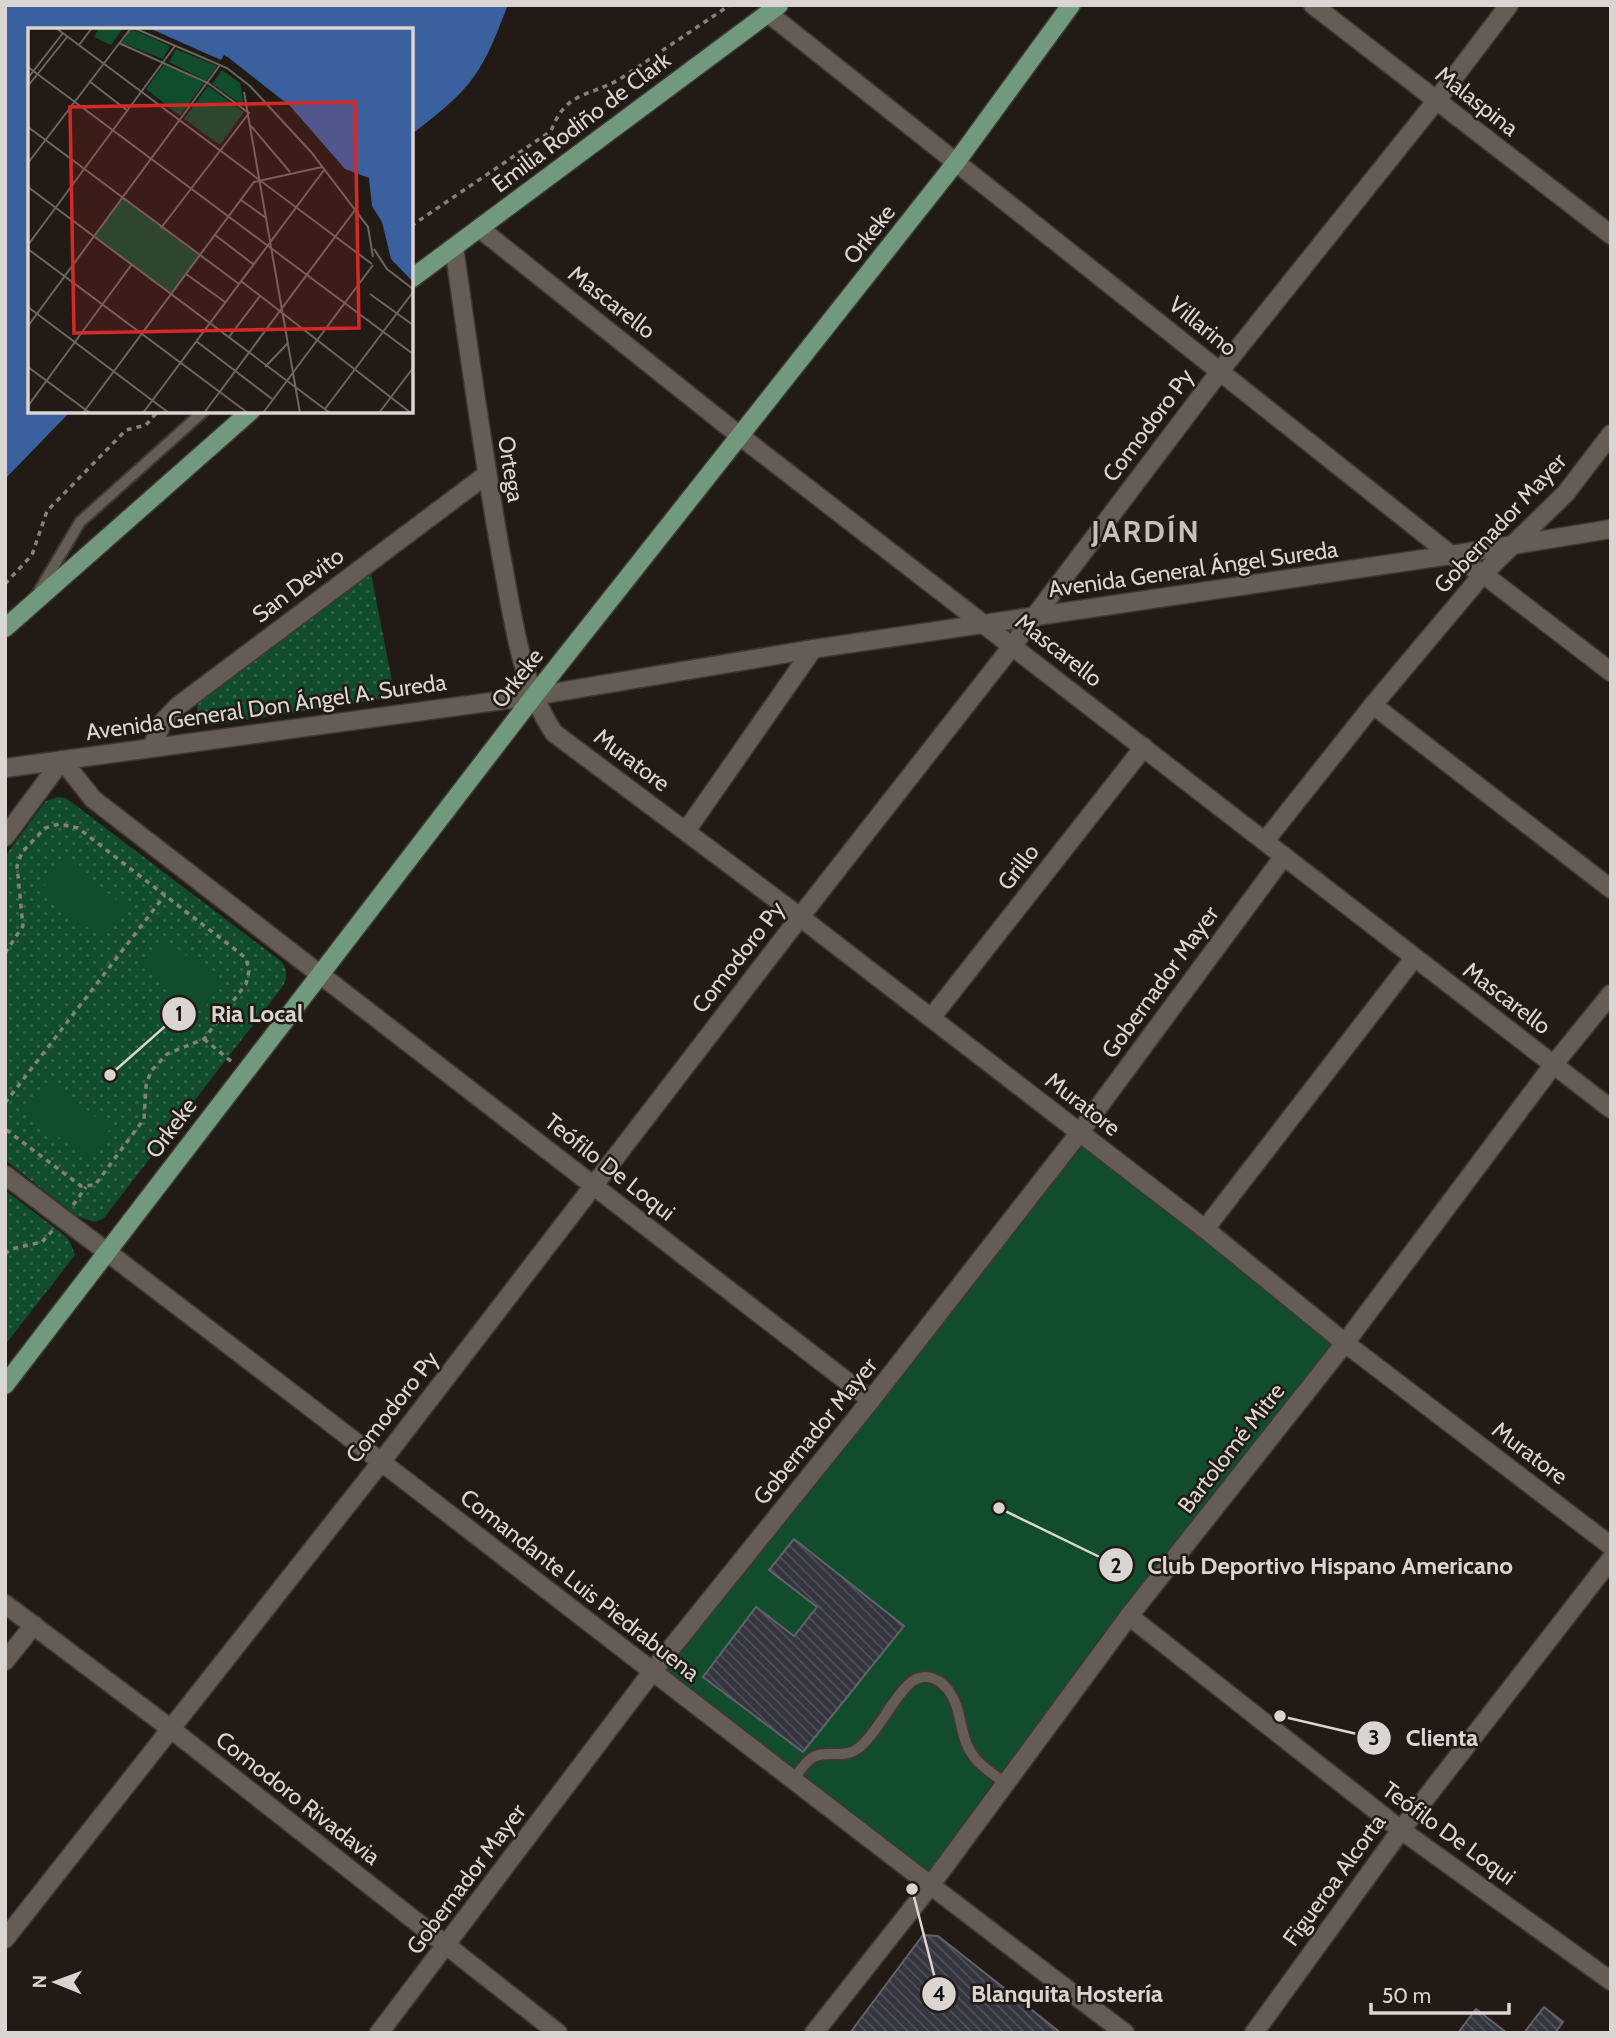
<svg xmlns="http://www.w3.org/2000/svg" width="1616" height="2038" viewBox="0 0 1616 2038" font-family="Cabin,sans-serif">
<defs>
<pattern id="park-dots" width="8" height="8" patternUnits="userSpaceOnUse" patternTransform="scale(1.75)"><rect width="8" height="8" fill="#114c2c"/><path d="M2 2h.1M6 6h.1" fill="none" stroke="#33654a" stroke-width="1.8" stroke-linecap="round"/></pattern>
<pattern id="building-back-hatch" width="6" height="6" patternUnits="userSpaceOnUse" patternTransform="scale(1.75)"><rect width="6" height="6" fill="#34353e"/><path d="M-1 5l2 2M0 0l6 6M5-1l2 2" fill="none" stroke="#515159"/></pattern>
</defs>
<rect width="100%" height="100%" fill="#221b15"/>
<g fill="url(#park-dots)">
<path d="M371,573L395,697L212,725L201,722C194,712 197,706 202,696Z"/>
<path d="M58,797L66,798L282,962C289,972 287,981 280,990L103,1219L94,1222L77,1216L5,1160V856L46,801Z"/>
<polygon points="5,1190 64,1235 70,1242 75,1255 5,1345"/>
</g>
<g fill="#114c2c">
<polygon points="63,860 125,906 102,938 40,892"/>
<polygon points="162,937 223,983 201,1012 140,966"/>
<polygon points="50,1082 111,1128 88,1159 27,1113"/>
<polygon points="1080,1132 1345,1343 930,1886 652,1672"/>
</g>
<path fill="#3a609e" d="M5,5H508C498,29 490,54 475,75C459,99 433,117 411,135V30H30V411H71L5,479Z"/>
<g fill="url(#building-back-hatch)" stroke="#61626c" stroke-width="2">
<polygon points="794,1539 904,1626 803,1752 703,1677 756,1607 794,1636 817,1607 769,1570"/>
<polygon points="923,1935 938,1936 1061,2033 850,2033"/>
<polygon points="1544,2007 1563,2022 1555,2033 1524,2033"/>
<polygon points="1476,2009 1507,2033 1458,2033"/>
</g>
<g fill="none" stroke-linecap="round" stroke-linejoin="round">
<g stroke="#3d3834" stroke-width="14">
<g id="service">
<polyline points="39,591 80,522 204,411"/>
<path d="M793,1780C800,1771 808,1757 819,1755C834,1752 847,1758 860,1747C880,1729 890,1702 909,1684C925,1670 943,1679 952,1696C961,1711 960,1731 968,1747C975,1763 991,1773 1006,1783"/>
</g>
</g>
<g stroke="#3d3834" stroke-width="21">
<g id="minor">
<polyline points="1313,5 1611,235"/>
<polyline points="768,13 1451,555 1483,574 1611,672"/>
<path d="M454,247C469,352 483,456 502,560C513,618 520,682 554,733L800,917L1205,1229L1345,1343L1611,1546"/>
<polyline points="1373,705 1611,889"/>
<polyline points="152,747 162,723 178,706 486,475"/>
<polyline points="686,831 813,649"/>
<polyline points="5,837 62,760 93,799 871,1400"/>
<polyline points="1265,841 1373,705 1483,574 1566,493 1611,434"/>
<polyline points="931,1018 1144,747"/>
<path d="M5,1175C381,1457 749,1750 1125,2033"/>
<polyline points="1205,1229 1414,958"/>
<polyline points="5,1604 171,1729 558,2033"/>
<polyline points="1129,1616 1401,1830 1611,1981"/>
<polyline points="5,1661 34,1625"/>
<polyline points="5,1939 382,1461 800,917 1013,645 1220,371 1436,101 1509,5"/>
<polyline points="379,2033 652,1672 871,1400 1080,1132 1284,856"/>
<polyline points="814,2033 930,1886 1129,1616 1345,1343 1554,1064 1611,994"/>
<polyline points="1254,2033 1401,1830 1611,1559"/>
</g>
</g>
<g stroke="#3d3834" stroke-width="21">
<g id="secondary">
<polyline points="479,228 740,436 1611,1109"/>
<polyline points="5,768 534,696 813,649 1451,555 1611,529"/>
</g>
</g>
<g stroke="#3d3834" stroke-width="21">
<g id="primary">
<polyline points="411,279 779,5"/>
<polyline points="5,628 251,411"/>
<polyline points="5,1385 534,696 957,161 1071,5"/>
</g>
</g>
<g stroke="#86807b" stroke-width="3.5" stroke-dasharray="5 5" stroke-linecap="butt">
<path d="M411,226L551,131C567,90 587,98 620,79L730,5"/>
<polyline points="5,584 32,555 47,511 126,430 146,425 158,411"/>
<polyline points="5,953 23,926 17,866 22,852 45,828 59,824 78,828 246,958 249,971 246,984 204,1039 167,1054 151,1071 146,1086 144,1119 95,1185 81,1186 5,1129"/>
<polyline points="204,1039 232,1062"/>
<polyline points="5,1103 165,895"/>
<polyline points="73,1205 86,1187"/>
<polyline points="5,1254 11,1249 42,1242 53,1230"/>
</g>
<use href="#service" stroke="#655d55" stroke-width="10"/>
<use href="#minor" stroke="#655d55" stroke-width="18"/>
<use href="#secondary" stroke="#655d55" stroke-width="18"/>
<use href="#primary" stroke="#70997d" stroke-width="18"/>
</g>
<g text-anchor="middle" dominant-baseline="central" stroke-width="5" stroke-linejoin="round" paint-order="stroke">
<g font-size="23" fill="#dad5d1" stroke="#221b15">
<text transform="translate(1477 101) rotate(38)">Malaspina</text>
<text transform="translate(581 122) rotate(-37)">Emilia Rodiño de Clark</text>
<text transform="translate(869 234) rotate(-52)">Orkeke</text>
<text transform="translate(612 302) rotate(38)">Mascarello</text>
<text transform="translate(1203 326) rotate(39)">Villarino</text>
<text transform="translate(1148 425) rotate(-53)">Comodoro Py</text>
<text transform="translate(511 469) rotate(81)">Ortega</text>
<text transform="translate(1500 523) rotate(-47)">Gobernador Mayer</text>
<text transform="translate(1193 569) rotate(-8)">Avenida General Ángel Sureda</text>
<text transform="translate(298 585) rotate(-37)">San Devito</text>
<text transform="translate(1059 650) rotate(38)">Mascarello</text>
<text transform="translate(517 678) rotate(-52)">Orkeke</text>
<text transform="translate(266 707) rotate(-8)">Avenida General Don Ángel A. Sureda</text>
<text transform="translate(632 760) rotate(37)">Muratore</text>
<text transform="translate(1018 867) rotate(-52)">Grillo</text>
<text transform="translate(738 957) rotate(-52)">Comodoro Py</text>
<text transform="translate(1160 982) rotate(-54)">Gobernador Mayer</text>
<text transform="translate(1507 998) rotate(37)">Mascarello</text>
<text transform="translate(1083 1104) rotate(38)">Muratore</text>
<text transform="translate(171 1128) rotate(-53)">Orkeke</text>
<text transform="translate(610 1167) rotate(38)">Teófilo De Loqui</text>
<text transform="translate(392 1407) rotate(-52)">Comodoro Py</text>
<text transform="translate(815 1431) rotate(-51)">Gobernador Mayer</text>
<text transform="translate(1231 1448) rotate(-52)">Bartolomé Mitre</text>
<text transform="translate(1530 1453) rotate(37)">Muratore</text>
<text transform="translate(580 1585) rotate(38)">Comandante Luis Piedrabuena</text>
<text transform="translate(298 1798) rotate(38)">Comodoro Rivadavia</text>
<text transform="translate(1449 1833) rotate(36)">Teófilo De Loqui</text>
<text transform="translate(466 1879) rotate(-53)">Gobernador Mayer</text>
<text transform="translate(1334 1880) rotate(-54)">Figueroa Alcorta</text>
</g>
<g font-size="30" font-weight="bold" letter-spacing="2" fill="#c9bfb7" stroke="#221b15">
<text x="1146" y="531">JARDÍN</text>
</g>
</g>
<g transform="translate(28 28)">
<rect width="385" height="385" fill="#221b15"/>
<path d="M71,0H89L94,2L83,17L66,9Z" fill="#114c2c"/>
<path d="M103,1L142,18L135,31L94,15ZM148,21L189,38L178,53L141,34ZM137,35L176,55L152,88L118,61ZM194,42L212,55L216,78L184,56ZM180,58L216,84L192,117L156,91Z" fill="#114c2c"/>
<path d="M95,170L171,228L143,266L66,209Z" fill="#114c2c"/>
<path d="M121,0H385V254L363,231L354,194L344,178L341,150L317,141L262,78L201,30L196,27L193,32Z" fill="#3a609e"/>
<path fill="none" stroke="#6c6560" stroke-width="2" d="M28,0L344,236M106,0L199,40L222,58L283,124L340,199L345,229M91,15L180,55L221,85L133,200M51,17L64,0M0,39L385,326M0,50L35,5M61,53L100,83M0,58L39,9M216,64L272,385M223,98L262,144M0,99L211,256M0,135L103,0M0,159L302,385M213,172L238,190M187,207L225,236M0,217L147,18M0,221L220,385M346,221L359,241L385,261M158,246L197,274M213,253L383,385M342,266L385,297M0,279L141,385M0,298L192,37M201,309L232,268M168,313L244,371M0,339L62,385M237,339L260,315M0,378L104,236M297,381L385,264M55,385L226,154L294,139M115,385L296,142M176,385L327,182M235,385L345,237M351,385L385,340"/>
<path fill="#d62828" fill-opacity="0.15" stroke="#d62828" stroke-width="3.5" d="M327,74L331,300L46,305L42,79Z"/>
<rect width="385" height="385" fill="none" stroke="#dad5d1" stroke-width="3.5"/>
</g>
<path fill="none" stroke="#dad5d1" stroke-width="2.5" d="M110 1075L179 1014M999 1508L1116 1565M1280 1716L1374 1738M912 1889L939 1994"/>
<g fill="#dad5d1" stroke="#221b15" stroke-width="2.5">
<circle cx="110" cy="1075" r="7"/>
<circle cx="999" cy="1508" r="7"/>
<circle cx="1280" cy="1716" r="7"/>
<circle cx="912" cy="1889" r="7"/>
<circle cx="179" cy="1014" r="18"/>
<circle cx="1116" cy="1565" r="18"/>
<circle cx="1374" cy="1738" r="18"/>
<circle cx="939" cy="1994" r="18"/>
</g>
<g font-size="21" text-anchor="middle" font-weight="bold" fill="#111">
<text x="179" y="1021">1</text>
<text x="1116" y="1573">2</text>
<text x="1374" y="1745">3</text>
<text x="939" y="2001">4</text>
</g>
<g font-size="24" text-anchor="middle" font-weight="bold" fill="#dad5d1" stroke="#221b15" stroke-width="5" stroke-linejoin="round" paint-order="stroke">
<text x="257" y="1022">Ria Local</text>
<text x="1330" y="1574">Club Deportivo Hispano Americano</text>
<text x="1442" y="1746">Clienta</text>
<text x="1067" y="2002">Blanquita Hostería</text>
</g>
<rect width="1616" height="2038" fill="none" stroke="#dad5d1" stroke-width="14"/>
<g transform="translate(56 1982) rotate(271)" stroke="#221b15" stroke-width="5" paint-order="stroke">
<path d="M0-5L12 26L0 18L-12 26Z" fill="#dad5d1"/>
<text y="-10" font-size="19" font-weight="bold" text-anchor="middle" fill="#dad5d1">N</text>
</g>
<path d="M1371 2003v10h138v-10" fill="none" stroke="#dad5d1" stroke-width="3.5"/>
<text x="1382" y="2003" font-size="21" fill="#dad5d1" stroke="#221b15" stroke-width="5" paint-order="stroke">50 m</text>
</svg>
